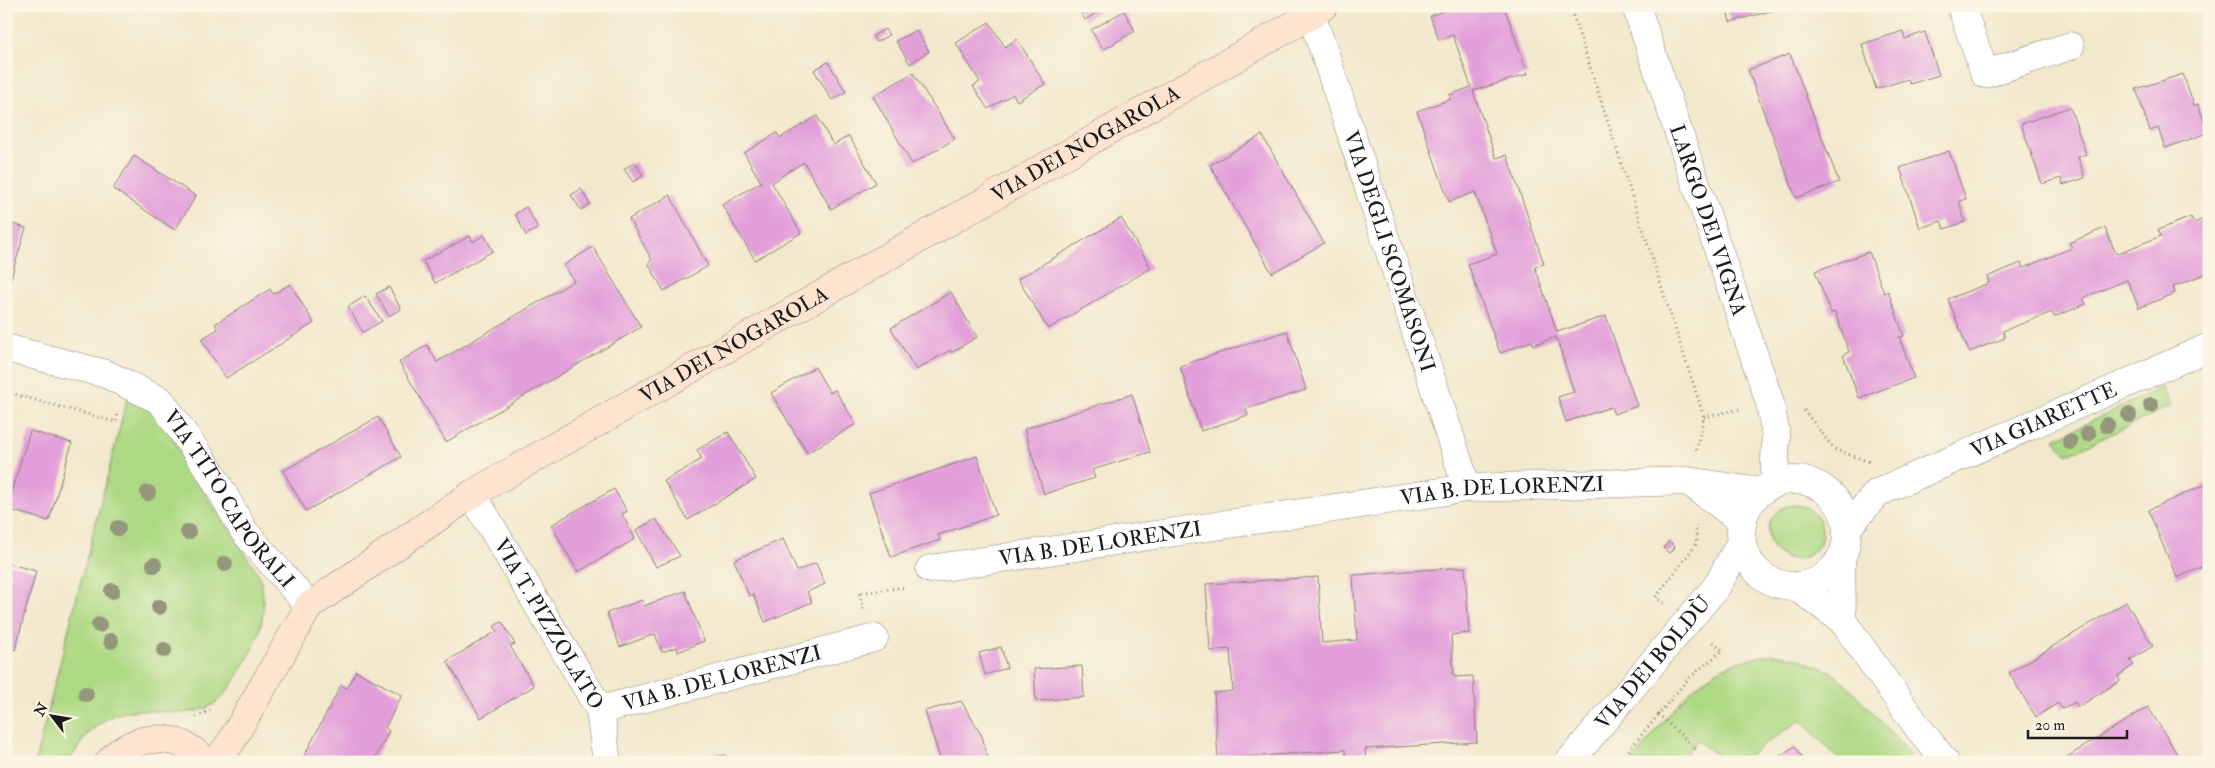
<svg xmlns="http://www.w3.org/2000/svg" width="2215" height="768" viewBox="0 0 2215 768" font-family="'IM FELL Double Pica',serif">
<rect width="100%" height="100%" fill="#fcf5e5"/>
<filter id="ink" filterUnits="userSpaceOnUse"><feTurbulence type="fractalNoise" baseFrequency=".02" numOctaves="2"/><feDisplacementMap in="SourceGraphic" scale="10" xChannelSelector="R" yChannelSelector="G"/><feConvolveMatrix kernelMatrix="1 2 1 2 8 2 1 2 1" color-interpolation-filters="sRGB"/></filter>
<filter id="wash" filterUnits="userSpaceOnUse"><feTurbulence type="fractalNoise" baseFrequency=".0096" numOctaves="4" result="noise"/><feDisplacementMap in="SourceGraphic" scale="20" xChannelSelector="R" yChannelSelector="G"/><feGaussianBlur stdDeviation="1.12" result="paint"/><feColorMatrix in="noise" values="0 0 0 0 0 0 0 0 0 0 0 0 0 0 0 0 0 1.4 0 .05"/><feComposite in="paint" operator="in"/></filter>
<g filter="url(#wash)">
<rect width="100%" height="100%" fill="#f2e8cc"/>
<g fill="#aed984" stroke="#657a50">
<polygon points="2162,387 2171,406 2067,455 2055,439"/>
<path d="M128,395C148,404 152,409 166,425C173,435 177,448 183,459C200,489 222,518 241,548C250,562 259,571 262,587C268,624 253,653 233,683C198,737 158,697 113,716C92,725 80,743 69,762H35Z"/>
<circle cx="1795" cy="532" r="27"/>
<path d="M1773,654L1797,658L1832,672L1846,684L1912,755L1905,762H1842L1800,720L1739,762H1725L1697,740L1679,762H1632C1656,732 1681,693 1715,672C1733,661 1753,658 1773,654Z"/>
</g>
<g id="blocks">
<g fill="#e29fda">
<polygon points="1077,6 1107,6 1085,20"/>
<polygon points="1457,6 1504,6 1528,74 1473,91 1496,158 1507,155 1544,264 1535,267 1557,332 1606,316 1637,406 1614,414 1611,407 1566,422 1558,397 1574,392 1556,337 1533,345 1532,341 1500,353 1468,264 1497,254 1475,192 1449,202 1417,111 1451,99 1449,95 1471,87 1453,35 1439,40 1430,16"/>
<polygon points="1726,6 1773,6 1774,10 1730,22"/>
<polygon points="1124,11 1135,31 1103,50 1091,30"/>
<polygon points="989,22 1005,47 1017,39 1045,84 1017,101 1013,94 988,109 973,86 980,82 956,43"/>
<polygon points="885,29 889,35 876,42 873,36"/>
<polygon points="916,30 929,51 910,64 896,41"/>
<polygon points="1903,31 1905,39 1925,32 1939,75 1910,84 1908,79 1876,89 1862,44"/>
<polygon points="1790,54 1839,182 1796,198 1748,70"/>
<polygon points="828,62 846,92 832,100 814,70"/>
<polygon points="913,73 955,139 912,164 873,96"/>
<polygon points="2183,74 2194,105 2198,104 2208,133 2165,148 2158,128 2150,131 2136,89"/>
<polygon points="2070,107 2086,154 2078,157 2085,178 2063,185 2061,178 2042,184 2021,124"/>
<polygon points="817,116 833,145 849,136 876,183 831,209 804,162 789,171 772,183 801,233 755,260 722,205 761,182 744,153 777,133 780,138"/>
<polygon points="1262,135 1324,243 1272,273 1210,165"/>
<polygon points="1949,151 1966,199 1959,201 1965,222 1944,229 1941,221 1920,228 1900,168"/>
<polygon points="134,156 196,196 175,230 113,189"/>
<polygon points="635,162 643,176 633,182 624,169"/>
<polygon points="581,189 590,204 581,210 571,195"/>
<polygon points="670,195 708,266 664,291 648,263 652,260 629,219"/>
<polygon points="526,207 538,228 526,235 515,214"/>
<polygon points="2191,217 2194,223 2209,217 2209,272 2173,287 2175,293 2139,308 2127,280 2083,298 2086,304 2054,317 2052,312 2003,331 2005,338 1969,352 1948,299 1989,283 1987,277 2021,263 2023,268 2072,248 2069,243 2105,228 2116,254 2161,236 2158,230"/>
<polygon points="1121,218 1151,268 1048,329 1018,279"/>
<polygon points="6,222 26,228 7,291 6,291"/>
<polygon points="484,235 493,251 435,283 423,261 470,236 473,242"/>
<polygon points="593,247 641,327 446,442 399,362 427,345 437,362 574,281 564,265"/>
<polygon points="1869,252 1884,293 1888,291 1904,336 1899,337 1914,378 1859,398 1843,355 1849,352 1835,312 1831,313 1815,271"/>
<polygon points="290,284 314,323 226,378 201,339 218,329 215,324 270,289 273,294"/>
<polygon points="389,287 401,309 389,316 376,294"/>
<polygon points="951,292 977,337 951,353 950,350 916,370 891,328"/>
<polygon points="365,296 382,321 363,332 348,307"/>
<polygon points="1287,331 1306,390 1246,409 1248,415 1201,431 1180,366"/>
<polygon points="815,367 830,393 835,390 856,424 807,453 771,393"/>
<polygon points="1132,394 1150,452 1092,470 1095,478 1044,494 1024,429"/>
<polygon points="378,417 401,457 306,511 283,471"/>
<polygon points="30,431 72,443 49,521 6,509"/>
<polygon points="728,432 756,479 688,520 664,481 702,459 697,450"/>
<polygon points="977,456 996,515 938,535 940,540 891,557 869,493"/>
<polygon points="2209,483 2209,564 2177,578 2148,510"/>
<polygon points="614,489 627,511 622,514 635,539 578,572 551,525"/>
<polygon points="656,519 680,556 656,567 636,530"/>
<polygon points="783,539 797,571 816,563 825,584 807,592 812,602 765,622 753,594 749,596 734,560"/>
<polygon points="1669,541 1675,547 1669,553 1663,548"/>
<polygon points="6,563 36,571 15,650 6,647"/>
<polygon points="1465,567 1469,633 1451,635 1454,677 1473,676 1477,742 1365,749 1366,762 1346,762 1345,750 1218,759 1214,693 1233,691 1230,649 1210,651 1206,584 1318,577 1322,643 1357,640 1353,575"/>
<polygon points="685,591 704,641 678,652 677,647 662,652 655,634 620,647 607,613 642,600 644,606"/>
<polygon points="2126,602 2153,646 2130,660 2134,665 2118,676 2120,681 2078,707 2075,702 2062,709 2058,703 2036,717 2009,673"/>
<polygon points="502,622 515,644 510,646 534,686 481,718 447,661 497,631 494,626"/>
<polygon points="1001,647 1007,668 985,675 979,653"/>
<polygon points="1082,666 1084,697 1036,701 1034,669"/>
<polygon points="356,671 402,695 385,728 389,731 373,762 301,762 341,685 347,688"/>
<polygon points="961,701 982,736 989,762 941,762 925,711"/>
<polygon points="2148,707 2182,762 2059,762"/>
<polygon points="1795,746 1805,762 1771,762"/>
<polygon points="726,755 727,762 677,762 677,761"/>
</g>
</g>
</g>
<g filter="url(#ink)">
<use href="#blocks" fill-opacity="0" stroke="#878274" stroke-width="1"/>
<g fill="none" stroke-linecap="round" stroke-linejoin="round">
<g stroke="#878274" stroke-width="29">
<g id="street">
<path id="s1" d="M1636,6L1770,403L1776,436L1774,484"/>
<polyline points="1961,6 1985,74 2070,46"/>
<path id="s2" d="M1311,15L1324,51L1467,488"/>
<path id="s3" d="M6,348L106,374L161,401L210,471L244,531L309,606"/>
<circle cx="1794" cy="533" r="53"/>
<polyline points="1692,484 1743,522"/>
<path id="s4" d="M472,494L600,710L607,762"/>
<path id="s5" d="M1847,528L1877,493L2209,347"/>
<polyline points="1841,558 1842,620"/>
<path id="s6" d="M930,569L1467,488L1688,481L1760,492"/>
<polyline points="1795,586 1842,620 1919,729 1945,762"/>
<path id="s7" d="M600,710L874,638"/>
<path id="s8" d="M1569,762L1717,586L1742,540"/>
</g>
</g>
<g stroke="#878274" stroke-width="29">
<g id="secondary">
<path d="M109,762C135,732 179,731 205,762"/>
<path id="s9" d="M216,762L231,742L309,606L472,494L1311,15L1324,6"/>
</g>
</g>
<g stroke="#878274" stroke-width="3" stroke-dasharray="1 4" stroke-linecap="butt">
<polyline points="1570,6 1704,417 1696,451"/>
<polyline points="6,392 116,422 118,413"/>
<polyline points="1804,410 1834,449 1869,462"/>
<polyline points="1704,417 1740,409"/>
<polyline points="1664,603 1656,597 1697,543 1695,524"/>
<polyline points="864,609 859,593 905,587"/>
<polyline points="1658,714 1696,749"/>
<polyline points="196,717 213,709"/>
<polyline points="1619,762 1688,679 1723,650 1712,641"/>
</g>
<use href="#street" stroke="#fff" stroke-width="28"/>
<use href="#secondary" stroke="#fde4d1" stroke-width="28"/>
</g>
<g fill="#94977c">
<circle cx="2151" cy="405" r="8"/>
<circle cx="2129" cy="415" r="8"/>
<circle cx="2107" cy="425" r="8"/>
<circle cx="2088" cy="434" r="8"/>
<circle cx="2070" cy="442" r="8"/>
<circle cx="148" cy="493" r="8"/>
<circle cx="118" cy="528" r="8"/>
<circle cx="188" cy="532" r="8"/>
<circle cx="225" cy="564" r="8"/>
<circle cx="154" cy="565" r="8"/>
<circle cx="112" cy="591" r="8"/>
<circle cx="159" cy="607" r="8"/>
<circle cx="99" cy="625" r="8"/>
<circle cx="111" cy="641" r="8"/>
<circle cx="164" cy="650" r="8"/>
<circle cx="86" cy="694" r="8"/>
</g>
</g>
<g text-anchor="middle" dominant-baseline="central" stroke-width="5" stroke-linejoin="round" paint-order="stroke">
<g font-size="21" fill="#1c1c1c" stroke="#fcf5e5">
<text stroke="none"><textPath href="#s9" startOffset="1086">VIA DEI NOGAROLA</textPath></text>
<text stroke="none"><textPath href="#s1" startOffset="226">LARGO DEI VIGNA</textPath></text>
<text stroke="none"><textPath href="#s2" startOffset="249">VIA DEGLI SCOMASONI</textPath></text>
<text stroke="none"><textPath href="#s9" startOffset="681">VIA DEI NOGAROLA</textPath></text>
<text stroke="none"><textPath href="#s5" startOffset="228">VIA GIARETTE</textPath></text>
<text stroke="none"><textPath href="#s6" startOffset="578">VIA B. DE LORENZI</textPath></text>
<text stroke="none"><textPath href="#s3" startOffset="284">VIA TITO CAPORALI</textPath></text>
<text stroke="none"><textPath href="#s6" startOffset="172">VIA B. DE LORENZI</textPath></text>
<text stroke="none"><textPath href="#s4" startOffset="151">VIA T. PIZZOLATO</textPath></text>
<text stroke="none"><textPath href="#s8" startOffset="130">VIA DEI BOLDÙ</textPath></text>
<text stroke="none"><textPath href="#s7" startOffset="126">VIA B. DE LORENZI</textPath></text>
</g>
</g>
<rect width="2215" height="768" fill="none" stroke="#fcf5e5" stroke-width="25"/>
<g transform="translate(52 716) rotate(301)" stroke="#fcf5e5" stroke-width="4" paint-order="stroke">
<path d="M0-4L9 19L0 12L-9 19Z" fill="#1c1c1c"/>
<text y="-8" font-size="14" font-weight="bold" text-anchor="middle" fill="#1c1c1c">N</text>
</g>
<path d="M2028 730v8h99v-8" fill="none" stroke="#1c1c1c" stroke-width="2.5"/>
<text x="2035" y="730" font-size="15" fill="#1c1c1c" stroke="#fcf5e5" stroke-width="4" paint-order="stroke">20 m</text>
</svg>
